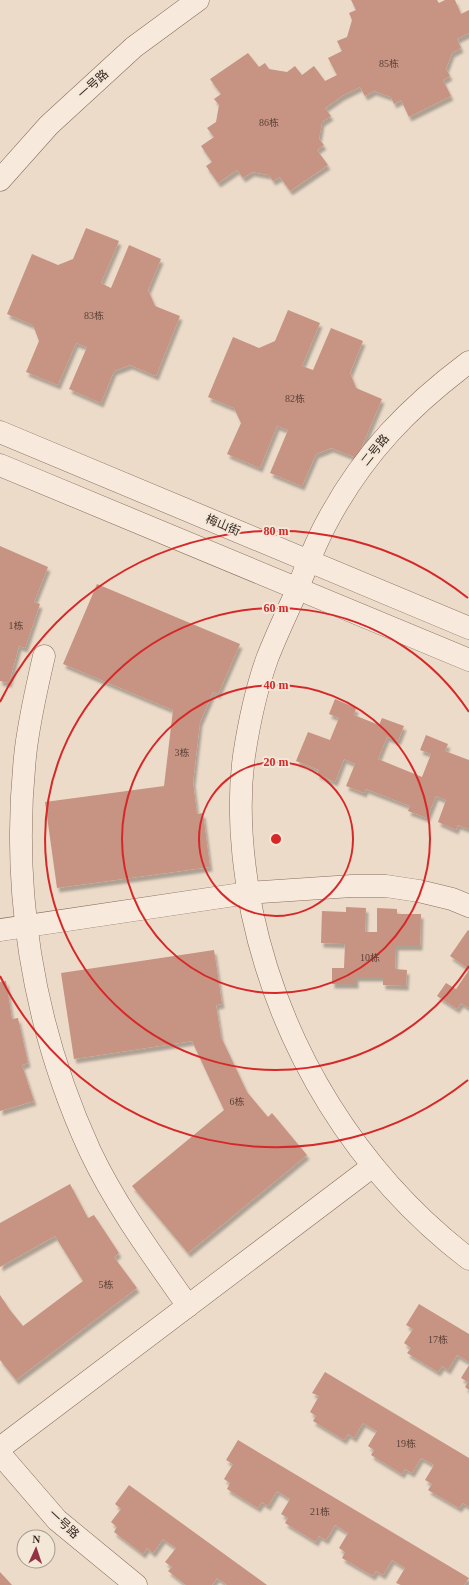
<svg xmlns="http://www.w3.org/2000/svg" width="469" height="1585" viewBox="0 0 469 1585" font-family="'Times New Roman','Noto Sans SC',serif">
<defs>
<filter id="shadow"><feDropShadow dx="2.5" dy="4.5" stdDeviation="1" flood-color="#0004"/></filter>
</defs>
<rect width="100%" height="100%" fill="#ecdbc9"/>
<g fill="#c79382" filter="url(#shadow)">
<polygon points="351,0 437,0 439,3 445,0 455,0 461,14 469,10 469,33 457,39 461,48 452,53 446,69 450,76 443,80 451,96 409,117 401,100 394,104 391,97 374,91 365,96 360,87 342,96 325,108 331,116 322,122 319,139 324,145 317,150 328,165 290,191 280,177 273,181 269,175 252,172 243,178 237,170 218,183 206,166 212,162 201,146 214,137 207,128 216,122 219,105 214,99 221,94 210,79 248,53 259,67 265,63 269,69 287,72 295,66 302,75 314,66 325,81 337,75 328,58 342,51 337,41 347,37 352,20 349,13 356,10"/>
<polygon points="86,228 119,241 101,283 111,288 129,245 161,259 148,290 155,306 180,316 156,376 130,365 114,371 101,403 69,389 87,347 76,343 58,385 26,372 39,341 33,325 7,314 32,254 58,265 73,259"/>
<polygon points="288,310 320,323 302,366 313,370 331,328 363,341 350,373 356,388 382,399 357,458 331,448 316,454 302,486 270,473 288,430 277,426 260,468 227,454 241,423 234,408 208,397 233,337 259,348 275,341"/>
<polygon points="0,546 48,567 34,602 40,604 25,648 19,646 9,683 0,681"/>
<polygon points="97,584 240,644 218,694 213,692 200,722 193,782 197,814 203,813 210,867 57,888 45,802 164,786 173,710 63,664"/>
<polygon points="335,699 356,708 354,715 379,725 382,718 404,726 398,741 387,737 378,759 422,777 431,754 420,750 426,735 448,744 445,751 469,760 469,829 458,825 456,830 438,822 446,800 436,796 427,818 408,811 410,806 366,789 364,793 346,786 355,764 344,759 335,782 317,774 319,770 296,761 308,732 330,740 339,718 329,714"/>
<polygon points="346,907 366,908 365,932 377,932 377,908 397,909 397,914 421,914 420,946 396,946 395,969 407,970 406,986 383,985 383,977 356,977 356,984 332,984 332,968 344,968 345,944 321,943 322,911 346,912"/>
<polygon points="468,930 469,931 469,969 450,956"/>
<polygon points="214,950 222,1004 216,1005 221,1037 247,1092 268,1117 272,1113 307,1155 188,1253 132,1186 224,1110 192,1041 74,1059 61,973"/>
<polygon points="469,970 469,1008 461,1003 457,1009 437,996 446,983 456,989"/>
<polygon points="6,981 12,1019 18,1018 28,1063 22,1065 34,1101 0,1111 0,982"/>
<polygon points="70,1184 88,1218 94,1215 119,1253 114,1257 137,1288 16,1380 0,1360 0,1295 10,1310 23,1326 83,1281 55,1236 0,1267 0,1223"/>
<polygon points="419,1304 469,1334 469,1362 457,1355 448,1370 442,1366 438,1372 407,1353 411,1348 404,1343 413,1329 406,1325"/>
<polygon points="469,1365 469,1390 465,1387 468,1382 461,1378"/>
<polygon points="325,1372 469,1458 469,1507 463,1503 459,1508 428,1490 432,1484 425,1480 434,1465 421,1458 412,1473 405,1469 402,1474 371,1455 374,1450 368,1446 377,1431 363,1423 354,1438 348,1434 344,1440 313,1421 316,1416 310,1412 319,1396 312,1393"/>
<polygon points="238,1440 469,1578 464,1585 401,1585 396,1583 405,1568 392,1560 383,1575 376,1571 373,1576 342,1558 345,1552 339,1548 348,1533 335,1525 326,1540 319,1536 316,1542 285,1523 288,1518 281,1514 290,1499 277,1491 268,1506 262,1502 258,1508 227,1489 230,1483 224,1479 233,1464 226,1460"/>
<polygon points="129,1485 267,1585 227,1585 217,1578 212,1585 186,1585 168,1571 172,1567 165,1562 176,1548 163,1539 153,1553 147,1548 143,1554 114,1532 117,1527 111,1522 121,1509 115,1504"/>
<polygon points="0,1572 12,1585 0,1585"/>
</g>
<g fill="none" stroke-linecap="round" stroke-linejoin="round">
<g stroke="#876d5f" stroke-width="23">
<g id="minor">
<polyline points="0,180 49,125 134,47 198,0"/>
<path d="M469,362C409,407 364,453 328,520C314,545 305,571 294,597C285,617 275,638 267,659C256,690 249,723 244,756C237,807 242,861 252,912C281,1049 357,1173 469,1259"/>
<polyline points="0,432 469,628"/>
<polyline points="0,465 469,660"/>
<path d="M44,656C37,686 30,717 26,748C10,886 32,1025 90,1151C116,1206 153,1256 188,1306"/>
<polyline points="0,930 248,893 352,886 386,886 419,891 452,899 469,906"/>
<polyline points="0,1448 373,1166"/>
<polyline points="0,1454 57,1520 136,1585"/>
</g>
</g>
<use href="#minor" stroke="#f7eadc" stroke-width="22"/>
</g>
<g fill="none" stroke="#d62828" stroke-width="2">
<circle cx="276" cy="839" r="77"/>
<circle cx="276" cy="839" r="154"/>
<path d="M469 966A231 231 0 1 1 469 712"/>
<path d="M468 1080A308 308 0 0 1 0 976M0 702A308 308 0 0 1 468 598"/>
</g>
<g text-anchor="middle" dominant-baseline="central" stroke-width="4" stroke-linejoin="round" paint-order="stroke">
<g font-size="10" fill="#5c4339">
<text x="389" y="63">85栋</text>
<text x="269" y="122">86栋</text>
<text x="94" y="315">83栋</text>
<text x="295" y="398">82栋</text>
<text x="16" y="625">1栋</text>
<text x="182" y="752">3栋</text>
<text x="370" y="957">10栋</text>
<text x="237" y="1101">6栋</text>
<text x="106" y="1284">5栋</text>
<text x="438" y="1339">17栋</text>
<text x="406" y="1443">19栋</text>
<text x="320" y="1511">21栋</text>
</g>
<g font-size="12" fill="#382821" stroke="#f3e7d8">
<text transform="translate(93 84) rotate(-42)">一号路</text>
<text transform="translate(375 450) rotate(-51)">二号路</text>
<text transform="translate(223 525) rotate(23)">梅山街</text>
<text transform="translate(64 1524) rotate(43)">一号路</text>
</g>
</g>
<circle cx="276" cy="839" r="6" fill="#d62828" stroke="#f3e7d8" stroke-width="2"/>
<g font-size="12" text-anchor="middle" font-weight="bold" fill="#d62828" stroke="#f3e7d8" stroke-width="4" stroke-linejoin="round" paint-order="stroke">
<text x="276" y="535">80 m</text>
<text x="276" y="612">60 m</text>
<text x="276" y="689">40 m</text>
<text x="276" y="766">20 m</text>
</g>
<g transform="translate(36 1549) rotate(3)"><circle r="19" fill="#f3e7d8" stroke="#a89b8f"/>
<path d="M0-3L7 15L0 10L-7 15Z" fill="#913344"/>
<text y="-6" font-size="11" font-weight="bold" text-anchor="middle" fill="#382821">N</text>
</g>
</svg>
